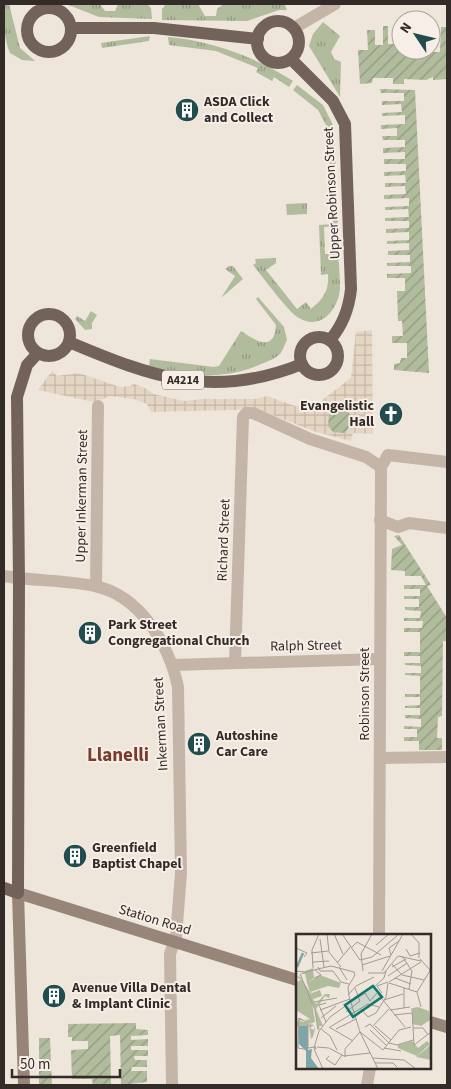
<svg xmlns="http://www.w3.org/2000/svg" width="451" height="1089" viewBox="0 0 451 1089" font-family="'Source Sans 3',sans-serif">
<defs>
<pattern id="grass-tufts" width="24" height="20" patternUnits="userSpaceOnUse" patternTransform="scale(1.25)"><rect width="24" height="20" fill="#b1bc9d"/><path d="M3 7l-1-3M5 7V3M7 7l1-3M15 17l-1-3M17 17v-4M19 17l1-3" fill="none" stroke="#919980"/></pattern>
<pattern id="garden-furrows" width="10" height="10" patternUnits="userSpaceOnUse" patternTransform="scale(1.25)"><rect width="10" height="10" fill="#b1bc9d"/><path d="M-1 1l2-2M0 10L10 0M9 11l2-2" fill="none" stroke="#919980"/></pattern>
<pattern id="plaza-grid" width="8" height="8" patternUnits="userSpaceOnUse" patternTransform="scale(1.25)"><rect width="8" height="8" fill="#e5d6c3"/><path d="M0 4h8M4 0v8" fill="none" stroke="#c5b8a8"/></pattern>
</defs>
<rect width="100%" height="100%" fill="#eee5db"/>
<g fill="url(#grass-tufts)">
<path d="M4,4H9L20,48L35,61L22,60L10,53C3,37 4,20 4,4Z"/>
<polygon points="66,4 100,4 105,11 115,11 118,4 147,4 151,8 152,19 99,17"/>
<polygon points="166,4 198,4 205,16 216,16 217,9 224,4 285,5 287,10 279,10 247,21 162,20 162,9"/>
<polygon points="323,22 340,36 331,52 334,59 341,62 340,97 309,46 313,34"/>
<polygon points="150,36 149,41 102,48 101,43"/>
<path d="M168,37C213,41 255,57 293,81L289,87L274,77L272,81L256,72L258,68L216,51L169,45Z"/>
<path d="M297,85L323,105L334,127L338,226L324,227L325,254H338C339,265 340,277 340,289C338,310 320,331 299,318C287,311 264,278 253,265L256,263L255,259L276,258V263L266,270L297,309L306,302L311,309C324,298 329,291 328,274L321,275L319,225L333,224L328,129L318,110L293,90Z"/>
<polygon points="307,203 307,214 287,215 286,204"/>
<polygon points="229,266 233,266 243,279 221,298 235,276 225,269"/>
<path d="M258,297L284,327L287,340C285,344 283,350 280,354C275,359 266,362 259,365C224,380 185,377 149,366L150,359L214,367L219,366L241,331C256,341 274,353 276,325L256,299Z"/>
<polygon points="91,311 97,315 92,323 92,329 85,330 75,319 77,316 85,321"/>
</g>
<g fill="url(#garden-furrows)">
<polygon points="383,26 388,26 388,44 394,44 394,26 399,26 401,50 431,50 432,26 433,52 440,52 441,27 446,27 447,79 433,80 433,77 426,80 404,79 404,84 393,84 393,78 373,78 372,83 360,84 358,50 368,50 367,30 375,30 375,45 383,45"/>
<polygon points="380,89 415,90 429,373 394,370 394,364 400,363 401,358 407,358 407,343 392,343 392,336 403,336 402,321 398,321 397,291 405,291 405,278 387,278 387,274 411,273 411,266 387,266 387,263 410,262 410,255 388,255 388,251 409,250 409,243 387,244 387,241 409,240 409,232 386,233 386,229 409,228 409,221 385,221 385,218 409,217 408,209 385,210 385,207 409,206 409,198 384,199 384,195 406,194 405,186 385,187 385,183 406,183 405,175 384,176 384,172 406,171 406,164 384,164 384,159 405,159 405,152 383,153 383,148 405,147 405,140 383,140 382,136 397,136 397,128 381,129 381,125 405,124 405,115 382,116 382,113 402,112 401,104 382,105 382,101 404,101 404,93 381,93"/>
<circle cx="340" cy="421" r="13"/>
<polygon points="399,535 431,585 427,586 447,618 447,641 443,641 442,716 438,717 437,738 442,738 442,750 419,750 419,741 404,741 404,737 417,737 417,729 404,729 404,726 421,727 421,719 405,718 405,715 420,715 420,708 405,708 405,706 420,705 420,697 405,697 405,694 420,694 420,676 405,675 405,673 421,673 421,666 405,665 405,663 420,663 420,656 404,656 404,652 420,652 420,632 404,632 404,628 422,628 423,621 404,621 404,618 420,618 421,611 405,610 405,607 419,607 419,599 404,599 404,596 420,596 420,589 404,589 404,585 426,585 421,576 405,576 405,571 391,570 392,549 402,545 394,536"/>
<polygon points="136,1023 136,1029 148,1030 148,1035 131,1036 131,1040 148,1039 148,1046 131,1046 131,1050 148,1050 148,1056 134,1056 135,1060 147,1060 147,1067 132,1067 131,1071 147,1071 147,1082 121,1085 120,1035 110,1036 111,1085 93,1085 92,1079 72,1079 71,1050 88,1049 88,1041 72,1041 72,1037 68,1037 68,1024"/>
<polygon points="39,1038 50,1038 52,1085 39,1085"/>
</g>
<path fill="url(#plaza-grid)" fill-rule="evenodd" d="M372,330L373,434L353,433L351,441L313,431L251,406L236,410L151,412L147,404L134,399L111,396L94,402L38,390L52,371L57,376L79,373L120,387L130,386L134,384L147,389L153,394L184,401L202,399H255L267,396L295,406L316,405L351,378L356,332ZM335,409H344L351,415L352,423L345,433L333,432L328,426L329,414Z"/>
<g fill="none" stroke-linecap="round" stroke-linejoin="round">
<g stroke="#c5b5a8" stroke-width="12">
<polyline points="294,28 335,4"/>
<polyline points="380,520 398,527 409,523 447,528"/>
<path d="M4,576C34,581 65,580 95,586C141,596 169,645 178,687L181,873L176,937L170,954L172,1085"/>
<polyline points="96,586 98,406"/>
<polyline points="235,663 243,417 246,413 253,413 310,439 366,457 381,467"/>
<polyline points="173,665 380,659"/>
<polyline points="380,758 447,757"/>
<polyline points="379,935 381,467 388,455 447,462"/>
<polyline points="367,1085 370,1068"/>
</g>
<g stroke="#98857a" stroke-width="12">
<polyline points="430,1022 447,1027"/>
<polyline points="24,1085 18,893 297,980"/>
</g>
<g stroke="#73625a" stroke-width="12">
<circle cx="49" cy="30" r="22"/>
<circle cx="278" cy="42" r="21"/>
<polyline points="71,28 154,28 258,39"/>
<path d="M291,59L333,101L345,124L351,289C349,309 343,325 330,340"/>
<circle cx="49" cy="335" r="21"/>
<circle cx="319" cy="356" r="19"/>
<path d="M69,342C152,377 213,400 302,364"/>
<polyline points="4,888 18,893 19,579 17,397 27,365 38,353"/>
</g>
</g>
<defs>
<g id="building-disc" transform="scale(1.25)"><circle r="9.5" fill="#224d4f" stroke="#f7efe7"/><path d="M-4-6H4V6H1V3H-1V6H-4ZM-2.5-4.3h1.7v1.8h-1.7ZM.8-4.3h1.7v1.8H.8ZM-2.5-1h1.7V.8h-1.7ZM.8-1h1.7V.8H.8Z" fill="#fff"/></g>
<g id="church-disc" transform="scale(1.25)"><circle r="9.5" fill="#224d4f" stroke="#f7efe7"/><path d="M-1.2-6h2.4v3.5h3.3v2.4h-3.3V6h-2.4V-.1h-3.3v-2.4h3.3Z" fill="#fff"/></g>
</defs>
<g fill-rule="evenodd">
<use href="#building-disc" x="187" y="110"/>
<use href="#church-disc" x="391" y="414"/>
<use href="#building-disc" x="90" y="633"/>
<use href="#building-disc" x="199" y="744"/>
<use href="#building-disc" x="75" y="856"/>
<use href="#building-disc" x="54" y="996"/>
</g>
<g text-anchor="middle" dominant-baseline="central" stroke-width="4" stroke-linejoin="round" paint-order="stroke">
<rect fill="#f7efe7" stroke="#6e6661" stroke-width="1" x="162" y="370.5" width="42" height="19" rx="4"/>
<g font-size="12" font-weight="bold" fill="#332b27">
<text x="183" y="380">A4214</text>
</g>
<g font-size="14" font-weight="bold" fill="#332b27" stroke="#f7efe7" text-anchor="start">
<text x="204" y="102">ASDA Click<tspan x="204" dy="16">and Collect</tspan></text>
<text x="374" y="406" text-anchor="end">Evangelistic<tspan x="374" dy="16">Hall</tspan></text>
<text x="108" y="625">Park Street<tspan x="108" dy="16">Congregational Church</tspan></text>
<text x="216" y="736">Autoshine<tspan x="216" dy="16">Car Care</tspan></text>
<text x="92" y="848">Greenfield<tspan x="92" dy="16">Baptist Chapel</tspan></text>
<text x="72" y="988">Avenue Villa Dental<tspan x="72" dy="16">&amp; Implant Clinic</tspan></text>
</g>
<g font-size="14" fill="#332b27" stroke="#f7efe7">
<text transform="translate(332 193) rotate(-93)">Upper Robinson Street</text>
<text transform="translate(82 496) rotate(-89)">Upper Inkerman Street</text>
<text transform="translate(224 540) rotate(-88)">Richard Street</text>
<text transform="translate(306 646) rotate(-1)">Ralph Street</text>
<text transform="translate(365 694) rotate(-90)">Robinson Street</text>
<text transform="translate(161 724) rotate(-93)">Inkerman Street</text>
<text transform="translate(155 920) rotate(17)">Station Road</text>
</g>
<g font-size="19" font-weight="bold" fill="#793c2a" stroke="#f7efe7">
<text x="118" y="755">Llanelli</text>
</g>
</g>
<g transform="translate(296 934)">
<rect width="135" height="135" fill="#eee5db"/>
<path d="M17,34L18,44L13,48V53L16,59L24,56L26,62L17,65L20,70L29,60H34L33,64L29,62L20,75L27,92H23L24,96L22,94L19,75L16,68L19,88L14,90L18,91L14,94L18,96L19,91V95L17,103L15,105L13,92H3V97L2,92L0,93V83L1,89L3,84H4L7,86L2,87L10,88L12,91L14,90L9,86L14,85L0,76V48L5,46L0,42L4,43L16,61L11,49L9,40H5L7,45L5,41V39ZM135,110V126L120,123L130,115Z" fill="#b1bc9d"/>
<path d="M24,41L45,49L43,54L32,52L14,58L11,49ZM122,73L133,77L134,86L125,92L116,90L117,74ZM116,107L122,114L131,107L134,110L121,122L102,114V111Z" fill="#b1bc9d"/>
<path d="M3,92H12V116L16,115L15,124L23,135H10V117L3,110Z" fill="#7da6a8"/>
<path fill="none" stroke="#7da6a8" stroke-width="2.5" d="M1,33L7,19"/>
<path fill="none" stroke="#a39b93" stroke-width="1" d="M31,0L33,18L45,33M38,0L47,20M46,0L64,26M115,0L123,9V24M24,5L28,33M80,11L93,0M56,13L61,8L85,21M0,14L11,19L8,23M110,15L114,22L124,19M15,19L32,17M95,21L93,14L103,7M106,22L116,37L113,55M124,25L135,37M64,26L76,23L102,1M17,28L33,27M41,29L55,12M96,30L106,41L128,46M66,31L94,22M22,33L24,37H37L45,48L53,50M43,33L51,46M96,33L110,25M17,34L16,16L23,0M0,37L9,38L35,32L58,38L59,41L52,53L53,62L64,98L82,135M67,37L65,20L76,0M86,37L107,0M72,39H88M88,39L102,22L125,27M4,40L19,76L22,96M92,42L111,29M18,44L25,41L19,36M99,44L115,50M93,48L125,28M93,49L121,58M78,53L88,44L90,37M108,54V74M121,58L135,35M121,58L125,73M69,59L74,67L81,59M86,59L81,52L92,48M82,60L109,93M52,61L60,52L78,43M88,66L107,60M18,68L41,64M55,68L69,59M116,74L118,111L135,98M65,75L72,83L80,79L90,63L92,49M24,76L54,65M94,76L114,73M50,78L64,67L59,54M98,81L116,79M25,84L40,72M30,88L23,71L30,69M79,92L95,106M33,93L57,107M34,93L72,70L83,73M69,93L74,90L93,109M76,93L93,75M117,94H127L132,101M25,95L34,102L41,116M40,95L60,85M74,96L91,112M23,97L34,83L55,68M93,109L101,111L117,106M19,112L20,115L18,114L23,97M21,113L33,114L48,122L74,119M12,114V89L3,84L2,114L7,115L18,113M88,114L105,117M18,115L27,135M33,122L30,125L39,131L46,121M49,123V115L64,98L87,116L103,96L115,93M77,124L108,126L120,135M79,129H97L101,133"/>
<path fill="#0f766e" fill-opacity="0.15" stroke="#0f766e" stroke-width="2.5" d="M77,52L86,63L57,83L49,71Z"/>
<rect width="135" height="135" fill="none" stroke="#332b27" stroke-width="2.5"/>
</g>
<rect width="451" height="1089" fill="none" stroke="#332b27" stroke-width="10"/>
<g transform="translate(416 35) rotate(305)"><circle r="24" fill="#f7efe7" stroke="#a9a19a"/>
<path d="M0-4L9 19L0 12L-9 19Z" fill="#224d4f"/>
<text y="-8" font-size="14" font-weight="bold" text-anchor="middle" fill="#332b27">N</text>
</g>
<path d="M12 1069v8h108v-8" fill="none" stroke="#332b27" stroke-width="2.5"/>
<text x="20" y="1069" font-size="15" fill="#332b27" stroke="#f7efe7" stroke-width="4" paint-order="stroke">50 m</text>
</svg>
